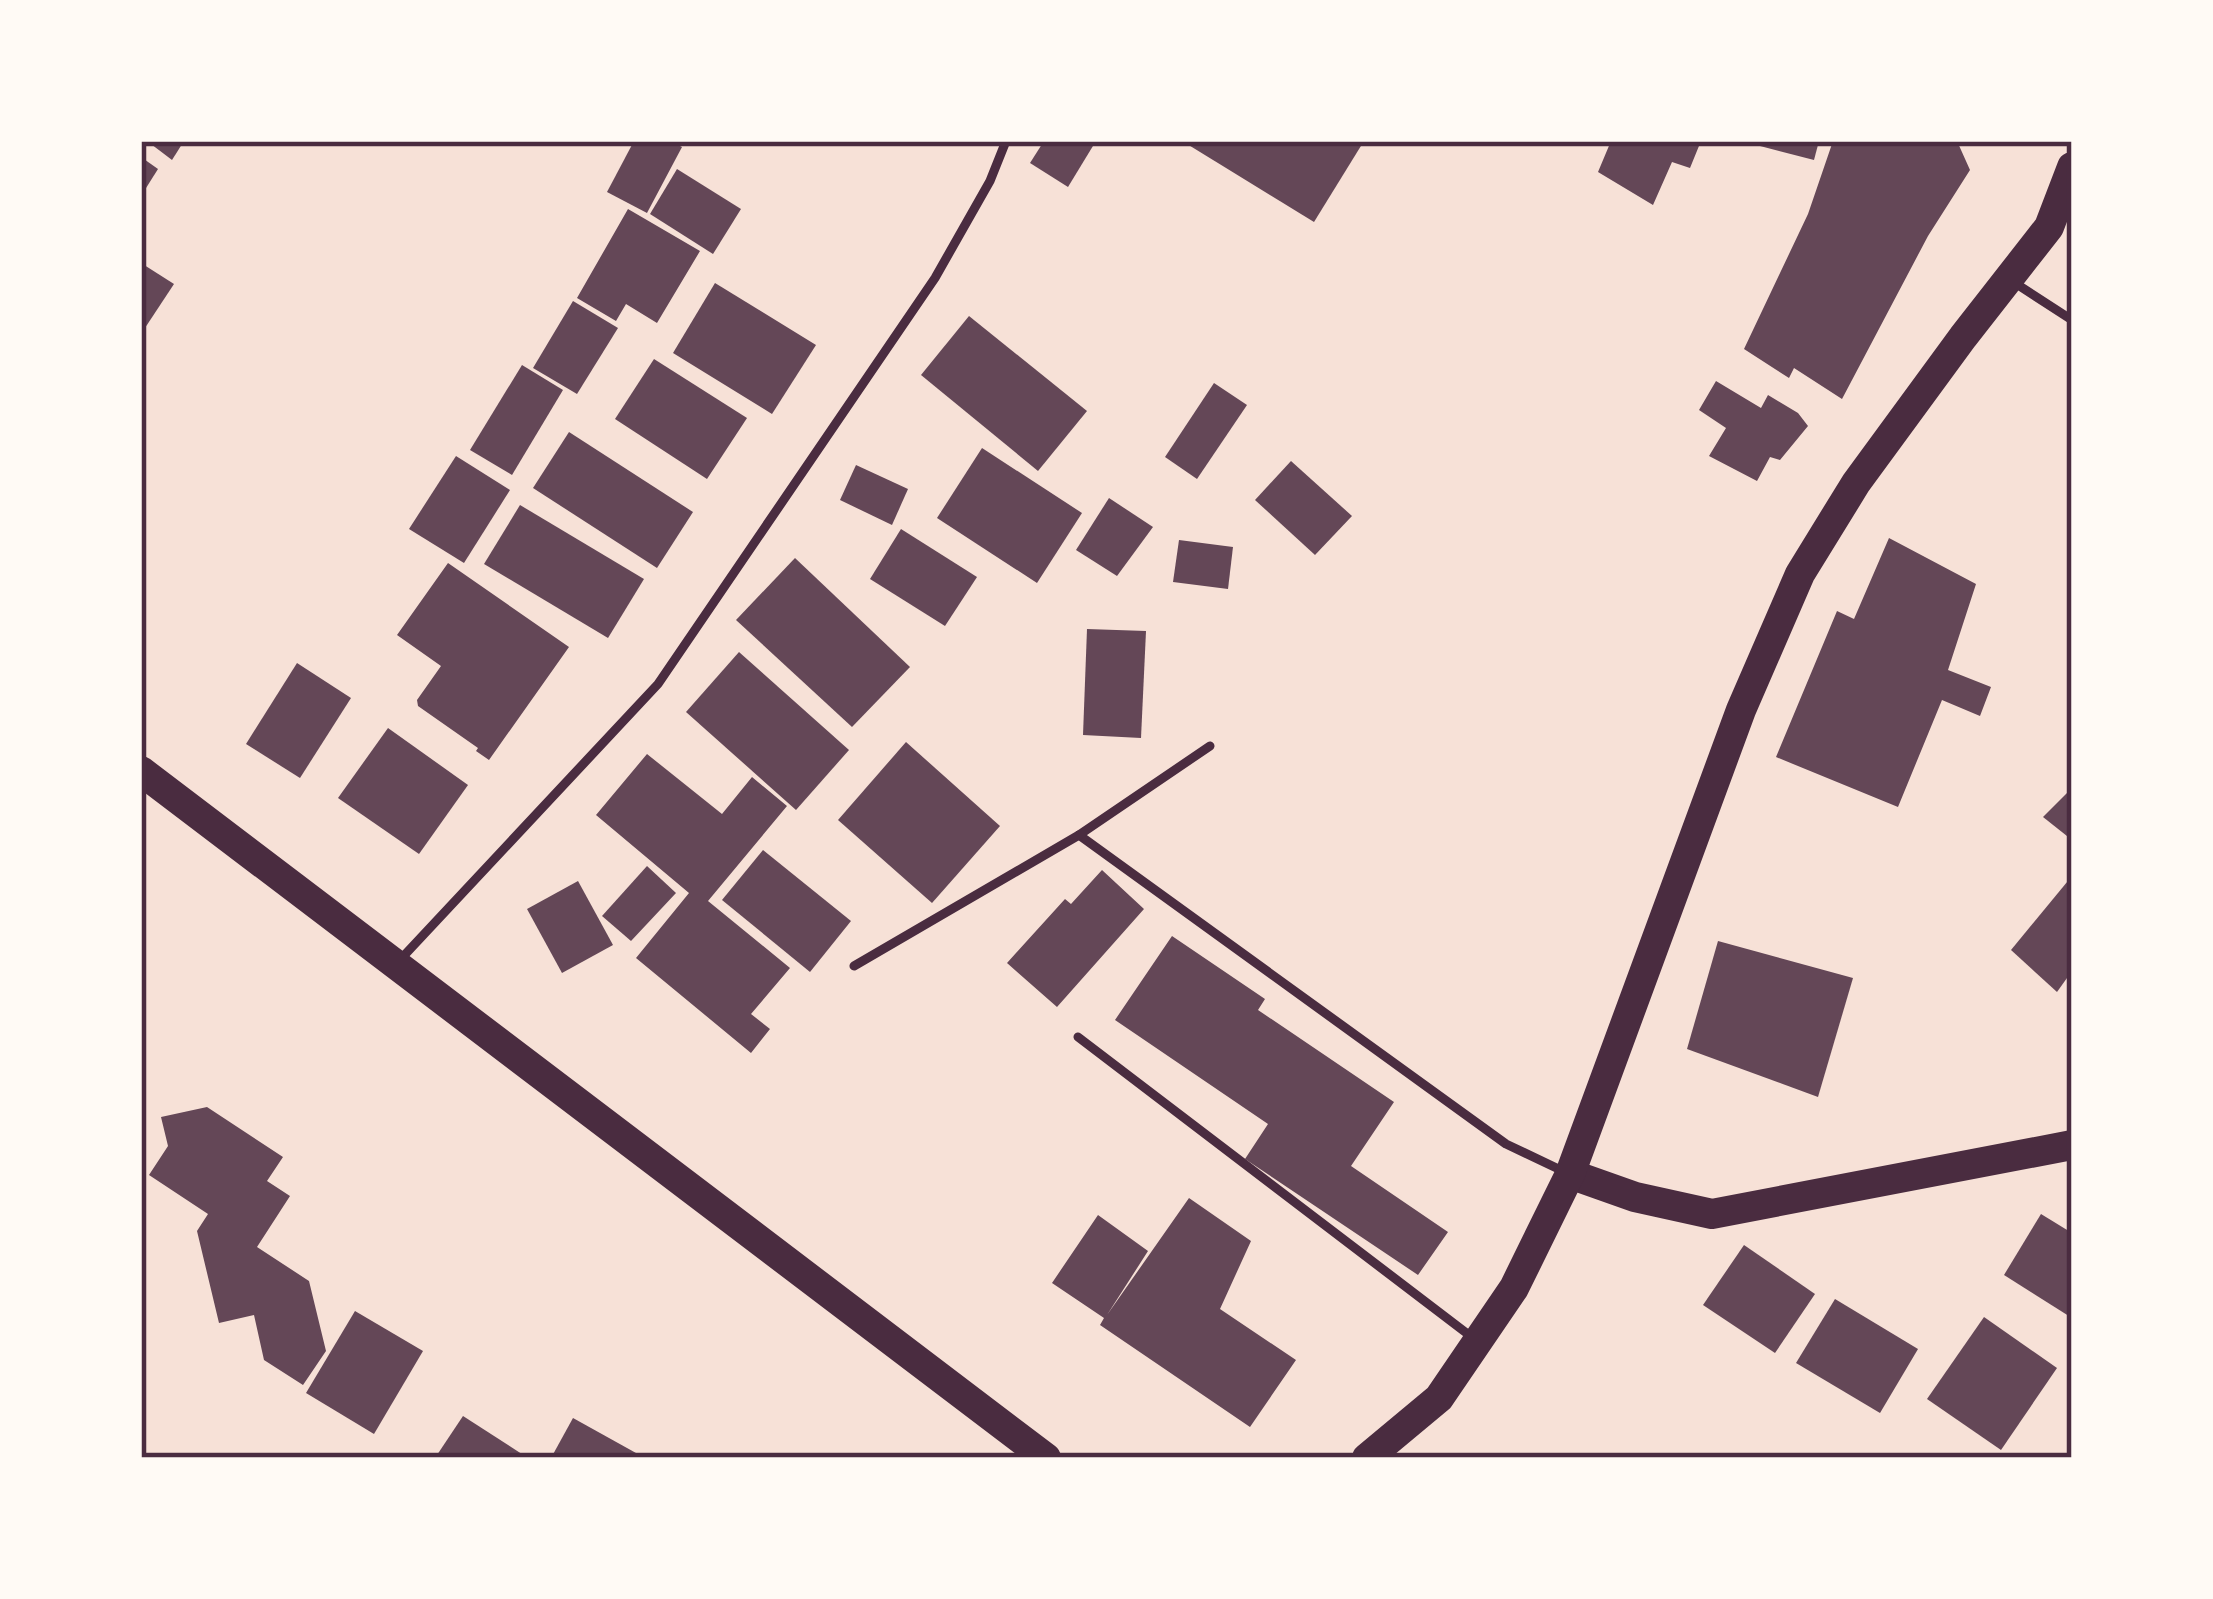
<svg xmlns="http://www.w3.org/2000/svg" width="2213" height="1599" viewBox="0 0 2213 1599" font-family="Spectral,serif">
<rect width="100%" height="100%" fill="#f7e1d7"/>
<g fill="#644757">
<polygon points="147,141 184,141 172,160"/>
<polygon points="634,141 670,141 682,147 647,213 607,192"/>
<polygon points="1044,141 1096,141 1068,187 1030,163"/>
<polygon points="1189,141 1364,141 1314,222 1187,144"/>
<polygon points="1611,141 1701,141 1690,168 1672,162 1653,205 1598,172"/>
<polygon points="1761,141 1819,141 1814,160 1760,146"/>
<polygon points="1833,141 1957,141 1970,170 1928,236 1842,399 1794,368 1789,378 1744,349 1808,214"/>
<polygon points="141,157 158,169 141,196"/>
<polygon points="677,169 741,209 713,254 650,214"/>
<polygon points="628,209 700,251 657,323 626,304 616,321 577,298"/>
<polygon points="141,263 174,284 141,334"/>
<polygon points="715,283 816,345 772,414 673,353"/>
<polygon points="573,301 618,328 577,394 533,368"/>
<polygon points="969,316 1087,411 1038,471 921,375"/>
<polygon points="654,359 747,418 707,479 615,419"/>
<polygon points="522,365 563,390 512,475 470,450"/>
<polygon points="1716,381 1761,408 1768,395 1798,413 1808,426 1780,460 1770,457 1757,481 1709,456 1726,428 1699,410"/>
<polygon points="1214,383 1247,405 1197,479 1165,457"/>
<polygon points="569,432 693,512 657,568 533,488"/>
<polygon points="982,448 1082,513 1037,583 937,518"/>
<polygon points="456,456 510,490 464,563 409,529"/>
<polygon points="1291,461 1352,516 1315,555 1255,500"/>
<polygon points="856,465 908,489 892,525 840,500"/>
<polygon points="1109,498 1153,527 1117,576 1076,550"/>
<polygon points="520,505 644,579 608,638 484,564"/>
<polygon points="901,529 977,577 945,626 870,579"/>
<polygon points="1889,538 1976,584 1948,670 1991,687 1980,716 1942,700 1898,807 1776,757 1837,611 1854,619"/>
<polygon points="1179,540 1233,547 1228,589 1173,582"/>
<polygon points="795,558 910,667 852,727 736,620"/>
<polygon points="448,563 569,647 489,760 476,751 478,748 418,706 417,700 441,666 397,635"/>
<polygon points="1087,629 1146,631 1141,738 1083,735"/>
<polygon points="739,652 849,750 796,810 686,712"/>
<polygon points="297,663 351,698 300,778 246,744"/>
<polygon points="388,728 468,785 419,854 338,798"/>
<polygon points="906,742 1000,826 932,903 838,820"/>
<polygon points="647,754 722,814 752,777 787,806 708,901 790,968 751,1014 770,1029 751,1053 636,958 689,893 596,815"/>
<polygon points="2072,788 2072,840 2043,817"/>
<polygon points="763,850 851,921 810,972 722,900"/>
<polygon points="647,866 676,893 631,941 602,916"/>
<polygon points="1102,870 1144,909 1057,1007 1007,963 1065,899 1071,904"/>
<polygon points="2072,876 2072,971 2057,992 2011,950"/>
<polygon points="578,881 613,945 562,973 527,909"/>
<polygon points="1172,936 1265,999 1258,1010 1394,1102 1351,1166 1448,1232 1418,1275 1245,1159 1268,1124 1115,1020"/>
<polygon points="1718,941 1853,978 1818,1097 1687,1049"/>
<polygon points="207,1107 283,1157 267,1181 290,1196 257,1247 309,1281 326,1351 303,1385 264,1360 254,1315 219,1323 197,1231 208,1214 149,1175 168,1146 161,1117"/>
<polygon points="1189,1198 1251,1241 1220,1309 1296,1360 1250,1427 1100,1325 1104,1318 1052,1283 1098,1215 1148,1251 1107,1315"/>
<polygon points="2041,1214 2072,1233 2072,1318 2004,1275"/>
<polygon points="1744,1245 1815,1294 1775,1353 1703,1305"/>
<polygon points="1835,1299 1918,1349 1880,1413 1796,1363"/>
<polygon points="355,1311 423,1351 374,1434 306,1393"/>
<polygon points="1984,1317 2057,1368 2001,1450 1927,1399"/>
<polygon points="463,1416 528,1458 435,1458"/>
<polygon points="573,1418 645,1458 551,1458"/>
</g>
<g fill="none" stroke-linecap="round" stroke-linejoin="round">
<g stroke="#4a2c40" stroke-width="9">
<polyline points="2015,283 2072,320"/>
<polyline points="1079,835 1506,1144 1567,1173"/>
<polyline points="398,962 658,684 935,278 990,181 1006,141"/>
<polyline points="854,966 1079,835 1210,746"/>
<polyline points="1078,1037 1473,1338"/>
</g>
<g stroke="#4a2c40" stroke-width="30">
<polyline points="141,771 1046,1458"/>
<polyline points="1570,1174 1635,1197 1712,1214 2072,1145"/>
<polyline points="1367,1458 1439,1398 1514,1288 1570,1174 1741,710 1800,574 1856,483 1963,337 2049,227 2072,167"/>
</g>
</g>
<rect width="2213" height="1599" fill="none" stroke="#fffaf5" stroke-width="288"/>
<rect x="144" y="144" width="1925" height="1311" fill="none" stroke="#4a2c40" stroke-width="4.5"/>
</svg>
